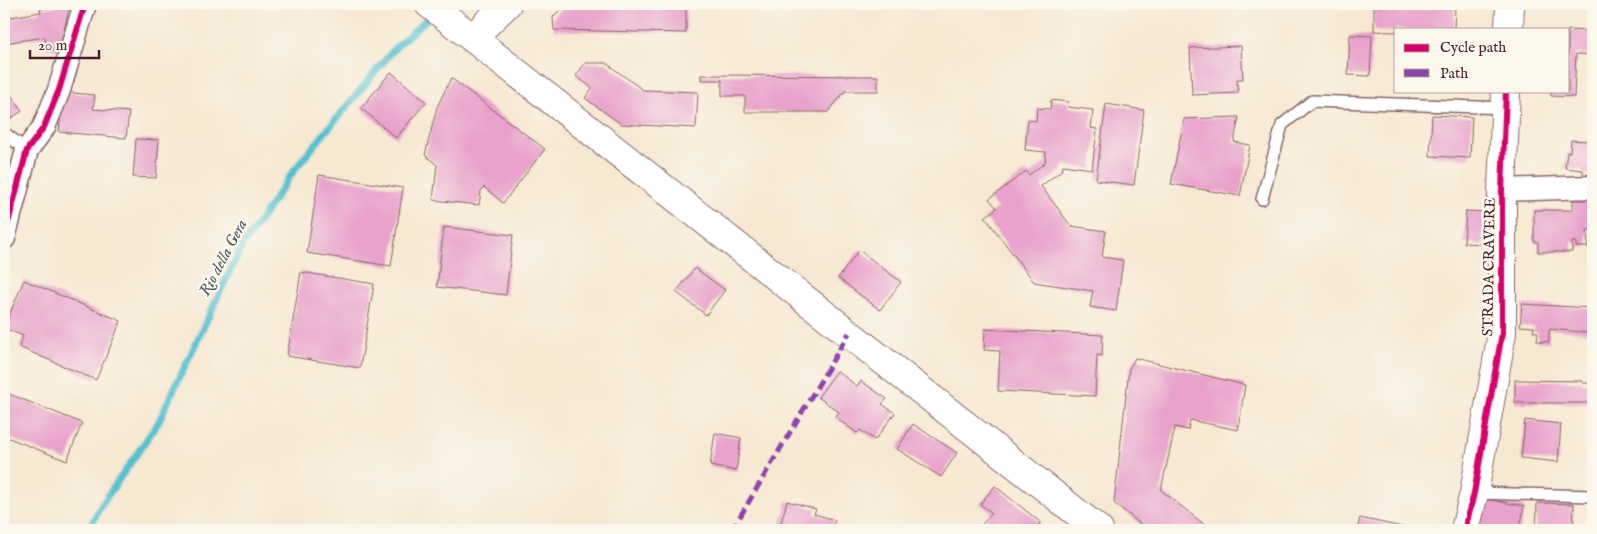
<svg xmlns="http://www.w3.org/2000/svg" width="1597" height="534" viewBox="0 0 1597 534" font-family="'IM FELL English',serif">
<rect width="100%" height="100%" fill="#fbf7ec"/>
<filter id="ink" filterUnits="userSpaceOnUse"><feTurbulence type="fractalNoise" baseFrequency=".02" numOctaves="2"/><feDisplacementMap in="SourceGraphic" scale="10" xChannelSelector="R" yChannelSelector="G"/><feConvolveMatrix kernelMatrix="1 2 1 2 8 2 1 2 1" color-interpolation-filters="sRGB"/></filter>
<filter id="wash" filterUnits="userSpaceOnUse"><feTurbulence type="fractalNoise" baseFrequency=".0096" numOctaves="4" result="noise"/><feDisplacementMap in="SourceGraphic" scale="20" xChannelSelector="R" yChannelSelector="G"/><feGaussianBlur stdDeviation="1.12" result="paint"/><feColorMatrix in="noise" values="0 0 0 0 0 0 0 0 0 0 0 0 0 0 0 0 0 1.4 0 .05"/><feComposite in="paint" operator="in"/></filter>
<g filter="url(#wash)">
<rect width="100%" height="100%" fill="#f6e8d1"/>
<g fill="none" stroke-linecap="round" stroke-linejoin="round">
<polyline stroke="#56c1d1" stroke-width="7" points="88,530 102,504 158,423 241,248 295,169 395,48 432,14"/>
</g>
<g id="blocks">
<g fill="#e8a2cc">
<polygon points="70,4 59,51 46,48 45,37 4,43 4,18 41,12 40,9"/>
<polygon points="566,4 686,4 686,33 554,30 553,17"/>
<polygon points="1374,4 1444,4 1444,6 1455,6 1454,29 1396,29 1396,32 1374,31"/>
<polygon points="1568,30 1593,31 1593,55 1576,54 1574,97 1551,96 1551,91 1568,91"/>
<polygon points="1350,35 1372,36 1370,76 1348,75"/>
<polygon points="1241,46 1243,79 1237,79 1238,93 1192,95 1190,48"/>
<polygon points="585,63 606,63 643,90 698,92 696,128 621,124 585,98 592,88 576,76"/>
<polygon points="391,72 426,102 396,138 361,108"/>
<polygon points="701,75 878,76 878,91 845,91 828,112 745,112 745,96 722,96 722,80 701,80"/>
<polygon points="451,78 545,149 503,203 484,187 481,191 479,205 433,200 437,165 425,155 437,107"/>
<polygon points="7,89 22,111 4,123 4,91"/>
<polygon points="63,92 95,95 93,109 129,112 126,138 59,132"/>
<polygon points="1051,100 1069,102 1068,107 1093,110 1091,128 1097,129 1092,169 1063,165 1062,170 1041,186 1071,226 1106,231 1102,257 1123,260 1116,311 1090,307 1093,291 1034,282 985,217 997,208 989,199 1026,171 1029,175 1045,163 1046,152 1025,150 1028,120 1036,121 1037,108 1050,109"/>
<polygon points="1106,104 1144,110 1134,185 1096,180"/>
<polygon points="1432,115 1472,117 1470,158 1430,156"/>
<polygon points="1239,117 1234,142 1250,145 1240,196 1171,184 1184,119"/>
<polygon points="1590,117 1593,117 1593,175 1583,174 1583,170 1565,168 1567,152 1570,152 1571,140 1587,141 1588,144"/>
<polygon points="136,139 159,140 156,178 133,177"/>
<polygon points="4,158 14,162 4,188"/>
<polygon points="319,175 403,188 391,266 307,253"/>
<polygon points="1573,200 1593,200 1593,230 1587,230 1588,247 1576,247 1576,242 1572,242 1572,252 1538,252 1538,242 1534,242 1534,210 1573,210"/>
<polygon points="1466,211 1484,212 1483,244 1464,243"/>
<polygon points="444,227 513,235 506,295 437,287"/>
<polygon points="859,250 901,282 880,310 838,278"/>
<polygon points="695,268 725,290 706,315 676,292"/>
<polygon points="301,272 374,284 360,368 287,356"/>
<polygon points="24,280 121,321 96,380 19,347 23,336 4,328"/>
<polygon points="1522,304 1593,308 1593,333 1549,329 1549,342 1537,341 1538,332 1533,332 1534,327 1520,326"/>
<polygon points="985,329 1103,335 1102,356 1097,355 1095,396 998,391 1000,351 984,350"/>
<polygon points="1135,358 1245,385 1238,430 1190,420 1188,430 1175,427 1161,490 1211,530 1148,530 1114,503 1129,369"/>
<polygon points="837,371 857,386 861,381 887,399 882,404 895,413 875,440 860,430 857,433 835,417 839,412 818,397"/>
<polygon points="1515,380 1582,381 1582,383 1593,383 1593,403 1515,403"/>
<polygon points="4,392 82,423 67,461 4,436"/>
<polygon points="1525,420 1561,424 1558,462 1521,458"/>
<polygon points="913,424 957,453 941,477 897,449"/>
<polygon points="715,433 741,438 736,471 710,466"/>
<polygon points="995,486 1040,522 1038,530 982,530 979,528 992,513 980,504"/>
<polygon points="1480,498 1524,506 1520,530 1474,530"/>
<polygon points="787,501 816,509 814,514 835,520 832,530 779,530"/>
<polygon points="1537,503 1574,504 1573,530 1536,530"/>
<polygon points="1360,518 1412,529 1412,530 1357,530"/>
</g>
</g>
</g>
<g filter="url(#ink)">
<use href="#blocks" fill-opacity="0" stroke="#866565" stroke-width="1"/>
<g fill="none" stroke-linecap="round" stroke-linejoin="round">
<g stroke="#866565" stroke-width="14">
<g id="lane">
<polyline points="4,133 27,150"/>
<polyline points="1262,199 1282,125 1312,101 1505,108"/>
<polyline points="1474,493 1593,496"/>
</g>
</g>
<g stroke="#866565" stroke-width="25">
<g id="street">
<polyline points="1502,190 1593,187"/>
<polyline points="4,238 27,150 44,127 59,90 85,4"/>
</g>
</g>
<g stroke="#866565" stroke-width="30">
<g id="secondary">
<polyline points="1509,29 1510,4"/>
<polyline points="472,38 507,4"/>
<polyline points="1465,530 1474,493 1502,333 1502,190 1506,91"/>
</g>
</g>
<g stroke="#866565" stroke-width="30">
<polyline id="primary" points="429,4 1099,530"/>
</g>
<use href="#lane" stroke="#fff" stroke-width="11"/>
<use href="#street" stroke="#fff" stroke-width="22"/>
<use href="#secondary" stroke="#fff" stroke-width="28"/>
<use href="#primary" stroke="#fff" stroke-width="28"/>
<polyline stroke="#8e44ad" stroke-width="5" stroke-dasharray="10 5" stroke-linecap="butt" points="732,530 849,333"/>
<g stroke="#fbf7ec" stroke-width="9">
<g id="cycleway">
<polyline points="4,238 27,150 44,127 59,90 85,4"/>
<polyline points="1465,530 1474,493 1502,333 1502,190 1506,91"/>
</g>
</g>
<use href="#cycleway" stroke="#d6006c" stroke-width="6"/>
</g>
</g>
<g text-anchor="middle" dominant-baseline="central" stroke-width="5" stroke-linejoin="round" paint-order="stroke">
<g font-size="15" fill="#4a1f2b" stroke="#fbf7ec">
<text transform="translate(1489 267) rotate(-89)">STRADA CRAVERE</text>
</g>
<g font-size="16" font-style="italic" fill="#4e5865" stroke="#fbf7ec">
<text transform="translate(224 258) rotate(-62)">Rio della Gera</text>
</g>
</g>
<rect width="1597" height="534" fill="none" stroke="#fbf7ec" stroke-width="20"/>
<rect x="1394" y="28" width="175" height="65" fill="#fbf7ec" stroke="#b4a19f"/>
<rect x="1404" y="44" width="25" height="8" fill="#d6006c" stroke="#b4a19f"/>
<text x="1440" y="52" font-size="15" fill="#4a1f2b">Cycle path</text>
<rect x="1404" y="69" width="25" height="8" fill="#8e44ad" stroke="#b4a19f"/>
<text x="1440" y="78" font-size="15" fill="#4a1f2b">Path</text>
<path d="M30 50v8h69v-8" fill="none" stroke="#4a1f2b" stroke-width="2.5"/>
<text x="38" y="50" font-size="15" fill="#4a1f2b" stroke="#fbf7ec" stroke-width="4" paint-order="stroke">20 m</text>
</svg>
